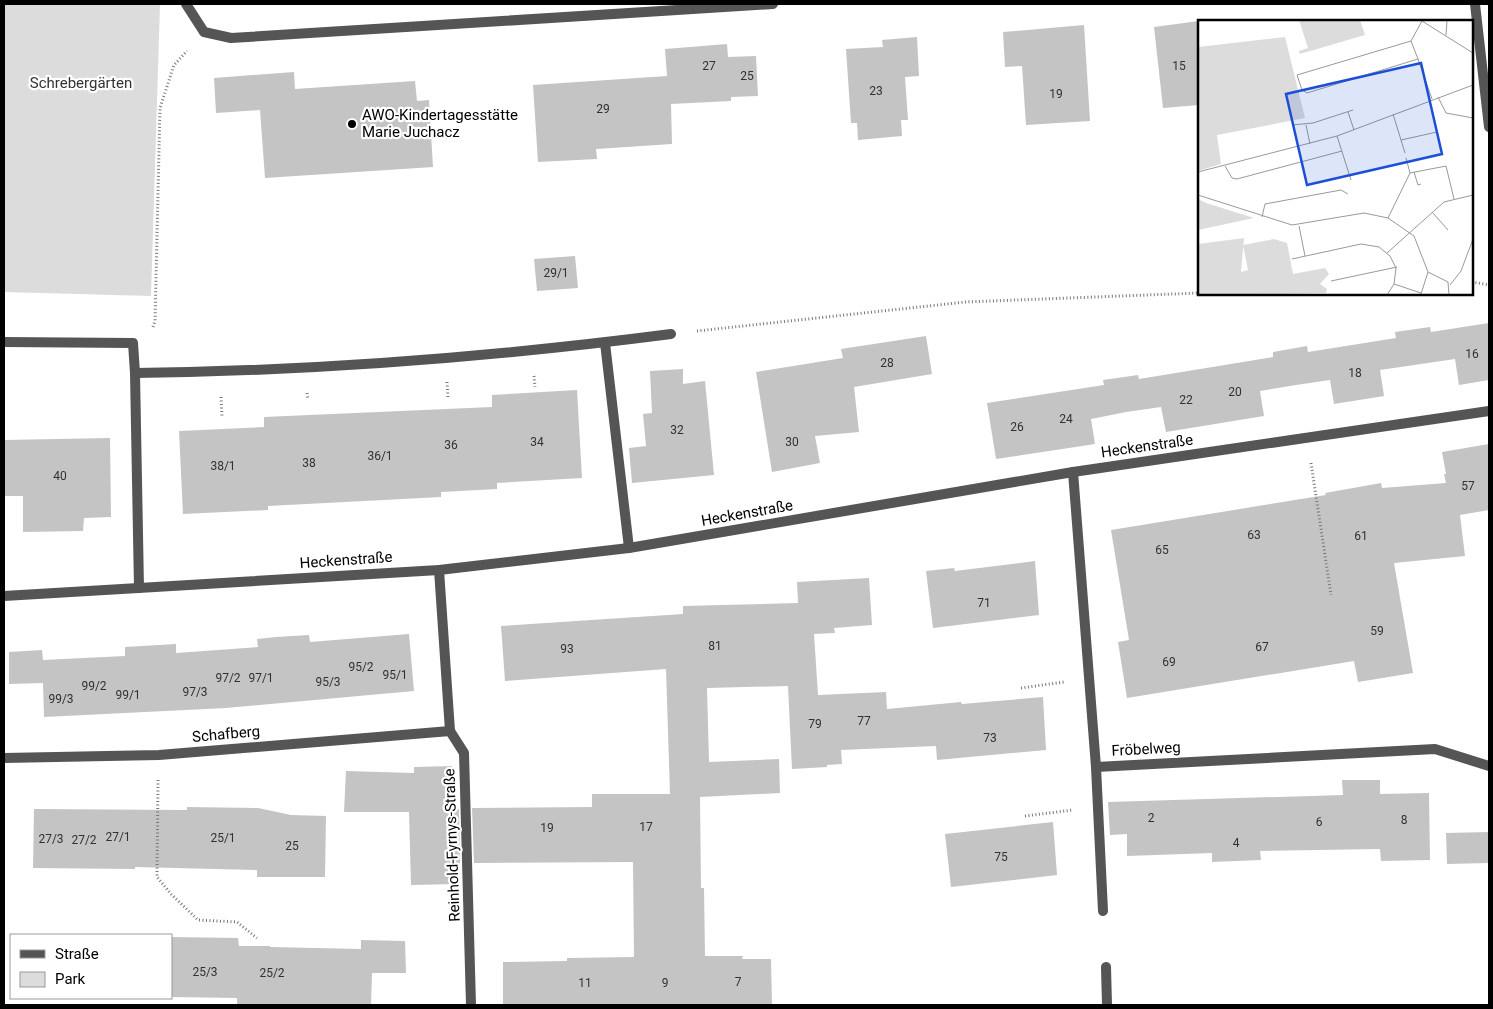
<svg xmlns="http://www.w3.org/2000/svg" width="1493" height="1009" viewBox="0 0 1493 1009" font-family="Roboto,sans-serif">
<rect width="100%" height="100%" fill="#fff"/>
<polygon fill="#dcdcdc" points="4,4 160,4 151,296 4,292"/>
<g fill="#c4c4c4">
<polygon points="1199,21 1199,105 1163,108 1154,27"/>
<polygon points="1084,25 1090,121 1026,125 1022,66 1005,67 1003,32"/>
<polygon points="917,37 919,76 905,77 908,120 901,120 902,136 858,140 857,123 851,123 846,49 883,47 882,40"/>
<polygon points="727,44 728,57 756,56 758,96 731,97 731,101 671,104 672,144 596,149 597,159 538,162 533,85 667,76 665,49"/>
<polygon points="294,72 295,89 415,81 417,101 429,100 433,167 265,178 260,110 216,113 214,78"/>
<polygon points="575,256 578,288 537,291 534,259"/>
<polygon points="1489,323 1489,380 1459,385 1455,359 1380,370 1384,396 1334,404 1330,380 1296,385 1260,391 1264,416 1166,432 1161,407 1126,412 1091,419 1095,444 996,459 987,403 1104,385 1103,380 1138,375 1139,379 1273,357 1273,352 1307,346 1308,352 1396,338 1395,332 1430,327 1431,332"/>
<polygon points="926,336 932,374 854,387 859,432 815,436 820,463 772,472 756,372 843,358 841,349"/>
<polygon points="683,369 683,384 705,381 714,475 632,483 629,448 646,446 643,414 652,413 650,371"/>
<polygon points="577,390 582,478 497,483 497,489 441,492 441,497 268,506 268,510 183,514 179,431 264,427 264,417 492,407 492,395"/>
<polygon points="110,438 111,517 84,518 83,531 23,532 23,496 4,496 4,440"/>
<polygon points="1489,444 1489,510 1460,515 1465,556 1394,563 1413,673 1358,682 1354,661 1127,698 1118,642 1129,640 1111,530 1326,495 1325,493 1381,483 1382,488 1446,483 1444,474 1446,474 1442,452"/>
<polygon points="1035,561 1039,615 933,628 926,571 954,568 955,571"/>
<polygon points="869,578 872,625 834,628 835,633 814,634 818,695 886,692 887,709 961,702 962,704 1043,697 1046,750 937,760 936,746 841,750 842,764 827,765 827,767 792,769 788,686 707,688 709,762 779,759 780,793 700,797 701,888 704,888 705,956 743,956 742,959 771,959 772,1005 503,1005 503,962 567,961 567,958 634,957 633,862 474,863 472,808 592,807 592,794 670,794 666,669 505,681 501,626 683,614 683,606 798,603 797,582"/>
<polygon points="409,634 414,691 226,708 44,717 43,683 9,684 9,652 42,650 43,660 125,656 125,647 176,644 176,653 258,647 257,639 276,637 309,635 310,642"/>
<polygon points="452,766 454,809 459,809 460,863 456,863 457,884 411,885 409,812 344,812 346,771 414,773 414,767"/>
<polygon points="1342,780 1380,780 1380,794 1429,793 1430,860 1381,861 1380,849 1260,851 1261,860 1212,862 1212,853 1127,856 1127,834 1110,835 1108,802 1343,795"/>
<polygon points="187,807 258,808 291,815 326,816 325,877 257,877 257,870 135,867 135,869 33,868 34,809 187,810"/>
<polygon points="1053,822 1057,875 951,887 945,834"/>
<polygon points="1489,832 1489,863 1447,864 1446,833"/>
<polygon points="171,937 238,938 239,946 270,946 270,947 361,949 361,940 405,941 406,973 372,973 371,1005 237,1005 237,998 171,997"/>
</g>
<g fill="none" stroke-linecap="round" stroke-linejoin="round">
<g stroke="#777" stroke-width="3" stroke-dasharray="1 2.5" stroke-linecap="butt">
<polyline points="1472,282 1489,285"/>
<polyline points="153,327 155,321 160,108 174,65 187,51"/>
<polyline points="697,331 965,302 1199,293"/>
<polyline points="534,376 535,387"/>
<polyline points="447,382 448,399"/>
<polyline points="307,393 308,400"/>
<polyline points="221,397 222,416"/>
<polyline points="1311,463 1331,595"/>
<polyline points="1021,688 1064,682"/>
<polyline points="158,780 157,877 171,894 198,920 237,922 257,938"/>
<polyline points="1025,816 1073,810"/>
</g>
<g stroke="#555" stroke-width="10">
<polyline points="1475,4 1489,127"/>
<polyline points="4,342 133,343 135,373 139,588"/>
<polyline points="605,343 629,548"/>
<path d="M135,373C315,371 493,357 671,334"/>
<polyline points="1103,911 1096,767 1435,749 1489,766"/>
<polyline points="1106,967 1107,1005"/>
</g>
<g stroke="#555" stroke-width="10">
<polyline points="186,4 204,32 231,38 773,4"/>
<polyline points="1073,472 1096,767"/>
<polyline points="439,570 450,731 464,753 471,1005"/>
<polyline points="4,596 439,570 629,548 1073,472 1489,411"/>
<polyline points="4,758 159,755 450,731"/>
</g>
</g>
<circle fill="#000" stroke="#fff" stroke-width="2" cx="352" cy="124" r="5"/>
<g text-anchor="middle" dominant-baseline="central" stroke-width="4.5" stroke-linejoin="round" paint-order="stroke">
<g font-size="12" fill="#313131">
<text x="709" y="66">27</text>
<text x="1179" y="66">15</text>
<text x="747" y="76">25</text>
<text x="876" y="91">23</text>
<text x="1056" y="94">19</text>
<text x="603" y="109">29</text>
<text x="556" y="273">29/1</text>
<text x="1472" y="354">16</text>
<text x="887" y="363">28</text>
<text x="1355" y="373">18</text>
<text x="1235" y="392">20</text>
<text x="1186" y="400">22</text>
<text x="1066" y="419">24</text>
<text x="1017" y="427">26</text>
<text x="677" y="430">32</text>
<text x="537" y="442">34</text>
<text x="792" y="442">30</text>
<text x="451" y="445">36</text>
<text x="380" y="456">36/1</text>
<text x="309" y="463">38</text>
<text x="223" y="466">38/1</text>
<text x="60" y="476">40</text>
<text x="1468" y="486">57</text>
<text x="1254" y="535">63</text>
<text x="1361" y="536">61</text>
<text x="1162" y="550">65</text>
<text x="984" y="603">71</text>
<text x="1377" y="631">59</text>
<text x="715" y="646">81</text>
<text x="1262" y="647">67</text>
<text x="567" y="649">93</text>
<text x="1169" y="662">69</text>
<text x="361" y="667">95/2</text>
<text x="395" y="675">95/1</text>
<text x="228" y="678">97/2</text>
<text x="261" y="678">97/1</text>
<text x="328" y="682">95/3</text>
<text x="94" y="686">99/2</text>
<text x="195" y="692">97/3</text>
<text x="128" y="695">99/1</text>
<text x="61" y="699">99/3</text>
<text x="864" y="721">77</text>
<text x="815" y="724">79</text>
<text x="990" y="738">73</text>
<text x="1151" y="818">2</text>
<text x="1404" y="820">8</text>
<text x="1319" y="822">6</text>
<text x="646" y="827">17</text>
<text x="547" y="828">19</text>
<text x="118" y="837">27/1</text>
<text x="223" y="838">25/1</text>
<text x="51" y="839">27/3</text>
<text x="84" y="840">27/2</text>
<text x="1236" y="843">4</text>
<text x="292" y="846">25</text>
<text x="1001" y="857">75</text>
<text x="205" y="972">25/3</text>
<text x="272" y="973">25/2</text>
<text x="738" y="982">7</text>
<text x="585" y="983">11</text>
<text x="665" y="983">9</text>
</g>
<g font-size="15" fill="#333" stroke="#fff">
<text x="81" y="83">Schrebergärten</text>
</g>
<g font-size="15" fill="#000" stroke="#fff" text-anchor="start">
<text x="362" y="115">AWO-Kindertagesstätte<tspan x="362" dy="17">Marie Juchacz</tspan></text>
</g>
<g font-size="15" fill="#000" stroke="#fff">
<text transform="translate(1147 446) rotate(-8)">Heckenstraße</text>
<text transform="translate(747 513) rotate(-10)">Heckenstraße</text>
<text transform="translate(346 560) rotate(-4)">Heckenstraße</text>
<text transform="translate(226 734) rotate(-5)">Schafberg</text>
<text transform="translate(1146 749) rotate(-3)">Fröbelweg</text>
<text transform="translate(452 845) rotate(-92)">Reinhold-Fyrnys-Straße</text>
</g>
</g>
<g transform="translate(1198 20)">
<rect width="275" height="275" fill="#fff"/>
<path d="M101,0H162L167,15L102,34L101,31L110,28ZM87,17L107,98L19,115L23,144L0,151V27ZM0,179L8,183L56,198L0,210ZM46,218L43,252L50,250L45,225L76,219L89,223L95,254L127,248L131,254L122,264L129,269L128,273L0,275V224Z" fill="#dcdcdc"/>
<path fill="none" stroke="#999" stroke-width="1" d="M224,1L275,33M248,15L249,0M213,21L99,55L104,70L109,73L220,39L213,21L224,1M220,39L234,79M240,77L248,93L275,98M150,92L156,110M195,94L207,133M94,105L115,103L155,90M108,105L112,124M139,116L153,160M203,120L239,112M208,138L212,153M27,146L34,158L39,159L144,131M0,152L139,116L275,65M216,152L220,165L223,164M0,175L94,205L166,193L190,198L216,216L230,252L250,262L251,275M234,192L250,210M64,197L67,184L143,170L150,174M190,198L212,153L248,146L256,179M101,206L107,236M189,233L246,182L275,175M94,239L163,224L181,227L192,236L198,248L196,264L189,275M133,261L199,247M196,264L223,273M252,265L263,251L275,219M223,274L230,252"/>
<path fill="#1d4ed8" fill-opacity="0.15" stroke="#1d4ed8" stroke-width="2.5" d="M223,43L244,134L109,165L88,74Z"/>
<rect width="275" height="275" fill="none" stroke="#000" stroke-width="2.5"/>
</g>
<rect width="1493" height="1009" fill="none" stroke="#000000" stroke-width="10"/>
<rect x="10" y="934" width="162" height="65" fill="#ffffff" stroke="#999999"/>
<rect x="20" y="950" width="25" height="8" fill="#555555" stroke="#999999"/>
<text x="55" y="959" font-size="15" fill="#000000">Straße</text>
<rect x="20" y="972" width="25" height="15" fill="#dcdcdc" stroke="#999999"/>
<text x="55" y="984" font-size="15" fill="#000000">Park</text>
</svg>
